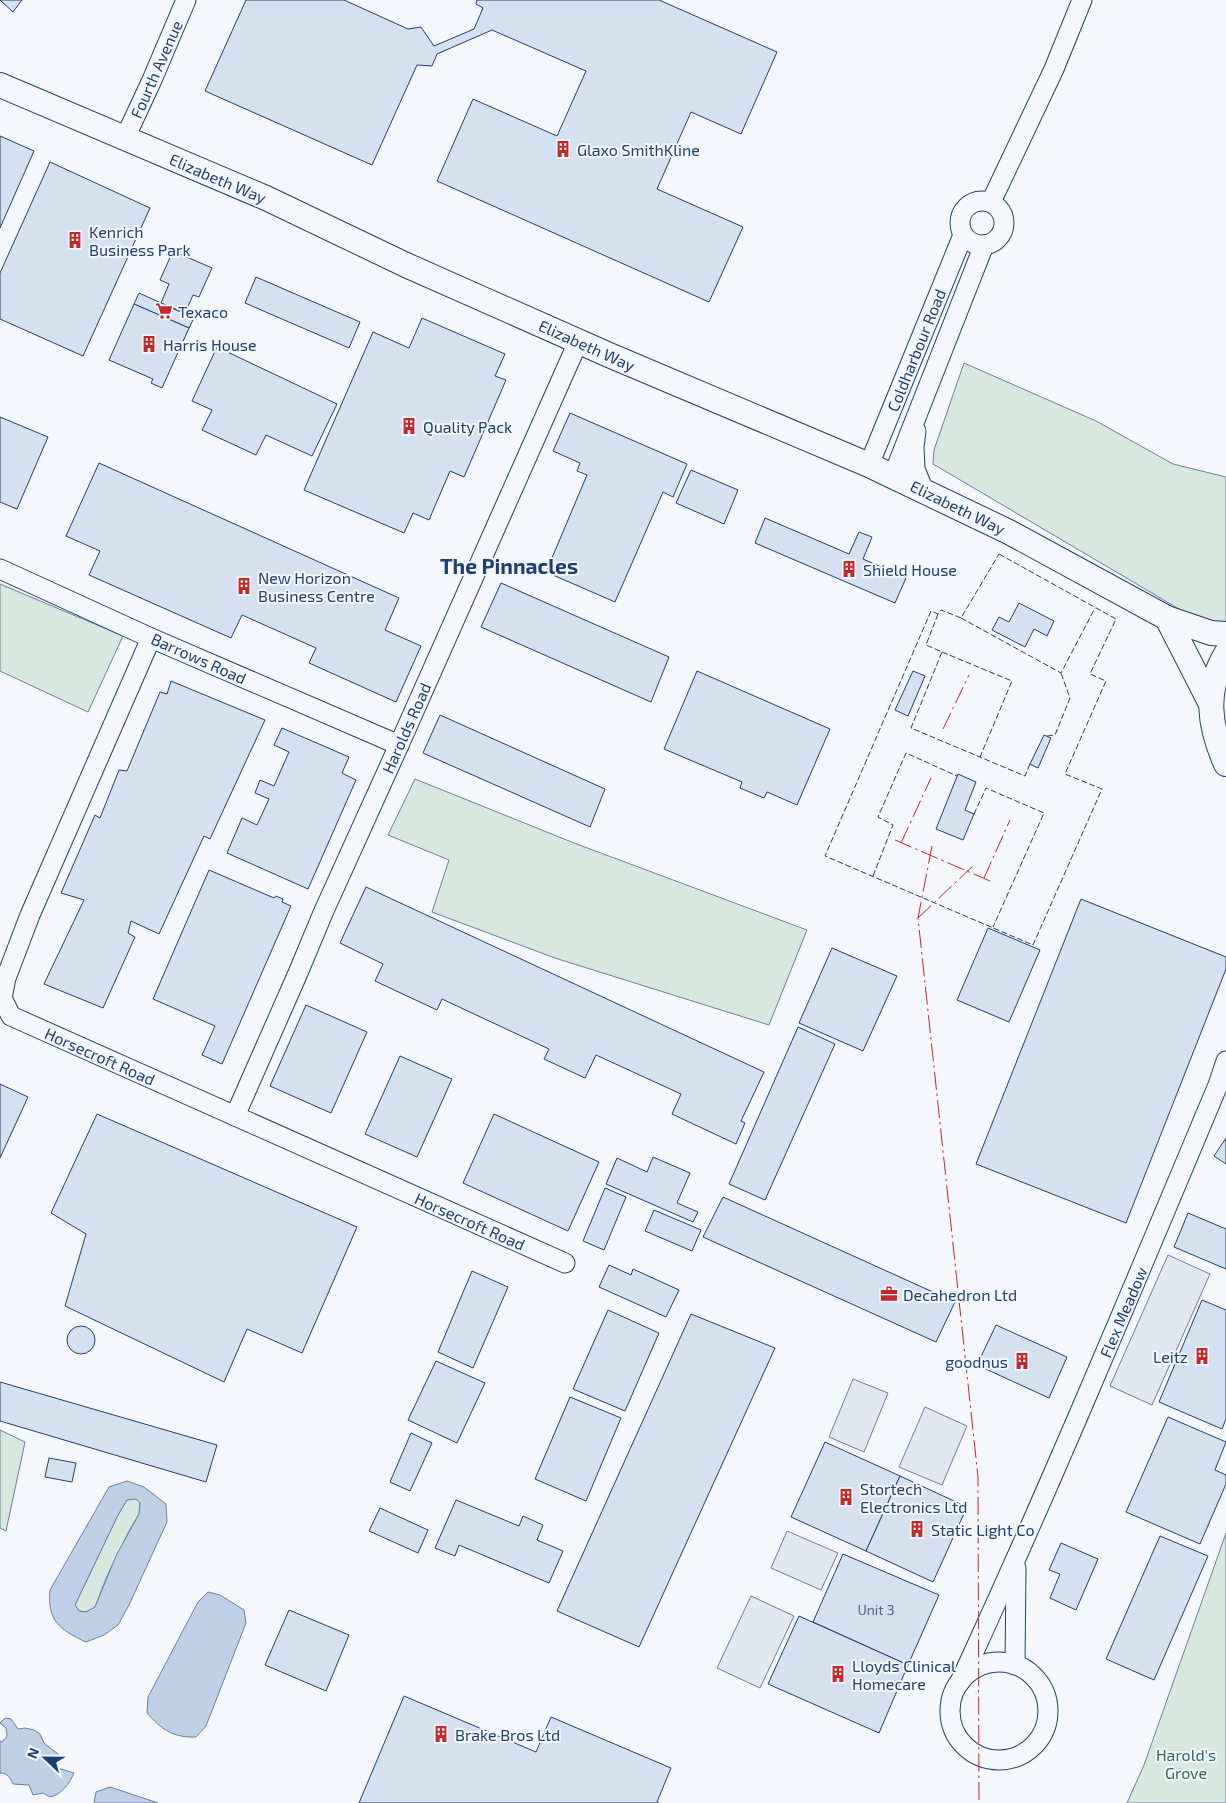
<svg xmlns="http://www.w3.org/2000/svg" width="1226" height="1803" viewBox="0 0 1226 1803" font-family="'Exo 2',sans-serif">
<rect width="100%" height="100%" fill="#f4f7fb"/>
<g fill="#d7e8df" stroke="#687fa3">
<polygon points="964,363 1096,421 1173,464 1226,477 1226,623 1218,625 1196,619 933,464 934,450"/>
<polygon points="0,584 123,636 88,712 0,671"/>
<polygon points="415,779 574,843 807,930 769,1025 555,958 432,912 449,860 388,835"/>
<polygon points="0,1430 25,1442 6,1531 0,1528"/>
<polygon points="135,1498 140,1503 139,1514 129,1531 107,1576 95,1607 86,1612 79,1611 75,1605 118,1515 127,1500"/>
<polygon points="1226,1533 1226,1803 1127,1803 1144,1765"/>
</g>
<g fill="#e3e8f0" stroke="#687fa3">
<polygon points="1168,1255 1210,1274 1152,1405 1110,1386"/>
<polygon points="853,1379 888,1393 864,1452 829,1437"/>
<polygon points="925,1407 967,1426 942,1485 899,1467"/>
<polygon points="787,1531 838,1553 821,1590 771,1568"/>
<polygon points="751,1596 794,1616 760,1688 717,1668"/>
</g>
<g fill="#bed0e5" stroke="#687fa3" fill-rule="evenodd">
<path d="M127,1481L144,1487L166,1504L167,1522L129,1605L118,1625L104,1635L86,1642C60,1630 47,1621 50,1590L109,1487ZM136,1499L140,1503L139,1514L116,1556L95,1607L86,1612L79,1611L75,1605L118,1515L127,1500Z"/>
<path d="M208,1592L220,1595L244,1610L246,1623L206,1726L196,1737C173,1738 161,1729 147,1713L148,1697L198,1602Z"/>
<path d="M5,1718L11,1719L18,1729L25,1728L34,1730L40,1734L44,1743L58,1754L57,1761L58,1768L74,1773C70,1783 61,1795 50,1797L43,1793L33,1795L29,1785L13,1784C10,1778 8,1773 0,1773V1741L2,1742L7,1736L6,1728L0,1723Z"/>
<polygon points="110,1787 158,1803 94,1803 96,1792"/>
</g>
<g fill="#d5e0f0" stroke="#1d3f73">
<polygon points="0,0 22,0 13,12"/>
<polygon points="246,0 344,0 408,29 421,27 434,46 474,29 483,8 476,4 477,0 659,0 777,52 741,134 691,112 657,189 743,227 709,302 437,181 473,99 557,136 586,71 492,30 437,54 432,66 417,65 372,165 205,91"/>
<polygon points="0,136 34,151 0,228"/>
<polygon points="50,162 150,208 83,356 0,319 0,273"/>
<polygon points="173,251 212,268 199,297 193,295 185,313 161,303 169,284 160,280"/>
<polygon points="256,277 360,322 349,348 245,303"/>
<polygon points="139,293 194,318 189,328 134,304"/>
<polygon points="134,304 189,328 162,388 151,383 153,379 109,360"/>
<polygon points="422,318 505,354 495,376 506,380 464,477 450,471 429,520 413,513 404,533 304,490 373,332 409,348"/>
<polygon points="217,347 337,404 312,456 266,435 256,455 202,430 212,410 192,401"/>
<polygon points="570,413 687,464 673,497 663,492 615,602 546,572 587,475 577,471 580,463 553,451"/>
<polygon points="0,417 48,437 17,509 0,502"/>
<polygon points="99,463 399,598 385,630 421,646 396,702 309,663 316,648 242,615 231,638 89,575 100,551 66,536"/>
<polygon points="691,470 738,490 724,524 676,503"/>
<polygon points="765,518 849,554 859,532 872,537 863,559 906,578 895,603 755,543"/>
<polygon points="501,583 669,657 651,702 481,627"/>
<polygon points="1019,603 1054,621 1047,636 1034,629 1025,647 992,630 999,617 1009,622"/>
<polygon points="697,671 830,729 797,805 767,792 764,798 740,788 742,782 664,749"/>
<polygon points="913,671 925,676 908,716 895,710"/>
<polygon points="171,681 265,720 210,839 204,836 159,934 131,921 128,933 135,937 103,1008 44,984 84,900 61,893 95,815 100,818 119,770 127,771 160,692 167,694"/>
<polygon points="440,715 605,789 590,827 423,753"/>
<polygon points="282,728 349,757 342,773 356,780 308,889 227,853 242,818 257,825 269,799 255,793 260,780 274,786 289,752 274,745"/>
<polygon points="1044,735 1051,738 1038,768 1030,764"/>
<polygon points="958,774 976,782 965,810 974,814 963,840 936,829"/>
<polygon points="209,870 274,898 276,896 283,899 282,902 291,906 222,1064 202,1055 215,1026 153,999"/>
<polygon points="366,887 764,1072 741,1121 745,1123 736,1144 672,1114 681,1094 596,1055 585,1078 544,1059 549,1049 442,999 437,1010 375,981 383,964 340,943"/>
<polygon points="1081,899 1226,957 1226,969 1126,1223 976,1164"/>
<polygon points="988,928 1040,950 1009,1022 957,1000"/>
<polygon points="832,948 897,976 863,1051 799,1023"/>
<polygon points="306,1005 367,1032 331,1113 270,1086"/>
<polygon points="798,1027 835,1044 765,1200 729,1184"/>
<polygon points="400,1056 452,1079 417,1157 365,1134"/>
<polygon points="0,1084 28,1097 0,1158"/>
<polygon points="97,1114 357,1227 302,1353 247,1329 224,1382 65,1306 86,1234 51,1213"/>
<polygon points="494,1114 599,1162 568,1231 463,1183"/>
<polygon points="1226,1138 1226,1164 1214,1156"/>
<polygon points="653,1157 690,1173 677,1203 698,1212 693,1222 606,1184 617,1158 647,1172"/>
<polygon points="605,1188 626,1197 604,1250 583,1241"/>
<polygon points="723,1197 955,1302 936,1342 703,1237"/>
<polygon points="654,1210 701,1230 692,1251 645,1231"/>
<polygon points="1188,1213 1226,1229 1226,1269 1174,1247"/>
<polygon points="609,1265 631,1275 633,1269 679,1290 666,1317 599,1287"/>
<polygon points="472,1271 508,1287 473,1368 438,1352"/>
<polygon points="1202,1300 1226,1310 1226,1419 1222,1429 1159,1402"/>
<polygon points="608,1310 659,1333 625,1411 573,1389"/>
<polygon points="691,1314 775,1348 639,1647 557,1611"/>
<polygon points="996,1325 1067,1357 1049,1398 977,1365"/>
<circle cx="81" cy="1340" r="14"/>
<polygon points="436,1361 485,1383 457,1443 408,1420"/>
<polygon points="0,1382 217,1445 206,1482 0,1421"/>
<polygon points="570,1397 621,1418 586,1501 535,1479"/>
<polygon points="1168,1417 1226,1442 1215,1470 1226,1475 1226,1484 1200,1544 1126,1512"/>
<polygon points="411,1433 432,1443 410,1491 390,1482"/>
<polygon points="825,1442 900,1476 866,1551 791,1517"/>
<polygon points="49,1458 76,1463 72,1482 45,1477"/>
<polygon points="900,1476 967,1507 933,1582 866,1551"/>
<polygon points="456,1500 519,1526 523,1516 543,1525 537,1540 563,1551 549,1583 459,1545 455,1556 435,1548"/>
<polygon points="380,1508 428,1530 418,1553 369,1531"/>
<polygon points="1160,1536 1208,1556 1154,1680 1106,1659"/>
<polygon points="1061,1543 1098,1559 1076,1610 1050,1598 1060,1574 1049,1570"/>
<polygon points="843,1554 939,1595 908,1665 813,1622"/>
<polygon points="289,1610 349,1635 326,1691 265,1665"/>
<polygon points="799,1616 908,1665 879,1733 768,1684"/>
<polygon points="404,1696 536,1752 551,1717 671,1768 657,1802 659,1803 359,1803"/>
</g>
<g fill="none" stroke-linecap="round" stroke-linejoin="round">
<g stroke="#1d3f73" stroke-width="21">
<g id="minor">
<polyline points="125,138 152,80 186,0"/>
<circle cx="982" cy="223" r="22"/>
<polyline points="991,202 1054,69 1082,0"/>
<polyline points="916,431 914,447 915,469 924,491"/>
<polyline points="869,465 963,235"/>
<polyline points="893,476 984,245"/>
<polyline points="0,569 151,638 399,745"/>
<polyline points="151,638 30,915 6,978 2,998 11,1016 565,1263"/>
<polyline points="235,1116 298,973 323,913 399,745 578,342"/>
<circle cx="999" cy="1711" r="49"/>
<polyline points="1015,1665 1016,1568"/>
<path d="M960,1682C1051,1485 1134,1285 1218,1085L1226,1061"/>
</g>
</g>
<g stroke="#1d3f73" stroke-width="26">
<g id="major">
<polyline points="0,85 266,198 406,265 609,355 869,465 1009,532 1167,618 1211,633 1226,634"/>
<polyline points="1167,618 1210,702"/>
<path d="M1226,654C1204,691 1209,726 1226,764"/>
</g>
</g>
<use href="#minor" stroke="#f4f7fb" stroke-width="19"/>
<use href="#major" stroke="#f4f7fb" stroke-width="24"/>
<g stroke="#1d3f73" stroke-width="1" stroke-dasharray="6 2.5" stroke-linecap="butt">
<polygon points="999,554 1116,619 1090,674 1106,681 1065,774 1102,789 1033,945 825,856 931,611 938,614 941,610 961,618"/>
<polyline points="938,614 926,645 942,652 911,728 1025,776 1030,764"/>
<polyline points="961,618 1061,673 1095,608"/>
<polyline points="942,652 1012,681 980,757"/>
<polyline points="1047,736 1055,735 1070,698 1061,673"/>
<polyline points="974,814 986,788 1044,813 993,927"/>
<polyline points="873,876 893,825 878,817 906,753 957,776"/>
</g>
<g stroke="#c62828" stroke-width="1" stroke-dasharray="18 4 2.5 4" stroke-linecap="butt">
<polyline points="943,729 969,675"/>
<polyline points="895,840 990,881"/>
<polyline points="901,843 931,778"/>
<polyline points="932,846 918,918 978,1477 979,1803"/>
<polyline points="984,878 1010,820"/>
<polyline points="918,918 975,864"/>
</g>
</g>
<defs>
<g id="building-bare" transform="scale(1.35)"><path d="M-4-6H4V6H1V3H-1V6H-4ZM-2.5-4.3h1.7v1.8h-1.7ZM.8-4.3h1.7v1.8H.8ZM-2.5-1h1.7V.8h-1.7ZM.8-1h1.7V.8H.8Z" fill="#c62828" stroke="#f4f7fb" stroke-width="2.5" paint-order="stroke"/></g>
<g id="supermarket-bare" transform="scale(1.35)"><path d="M-6-5.5h2.5l.6 2H6L4.5 2H-2.5L-4.4-4H-6ZM-1.5 3.2a1.3 1.3 0 1 0 .1 0ZM3 3.2a1.3 1.3 0 1 0 .1 0Z" fill="#c62828" stroke="#f4f7fb" stroke-width="2.5" paint-order="stroke"/></g>
<g id="office-bare" transform="scale(1.35)"><path d="M-6-3h4V-5.5h4V-3h4V5H-6ZM-1-4.5V-3h2v-1.5ZM-6 0V1H6V0Z" fill="#c62828" stroke="#f4f7fb" stroke-width="2.5" paint-order="stroke"/></g>
</defs>
<g fill-rule="evenodd">
<use href="#building-bare" x="563" y="149"/>
<use href="#building-bare" x="75" y="240"/>
<use href="#supermarket-bare" x="164" y="311"/>
<use href="#building-bare" x="149" y="344"/>
<use href="#building-bare" x="409" y="426"/>
<use href="#building-bare" x="849" y="569"/>
<use href="#building-bare" x="244" y="586"/>
<use href="#office-bare" x="889" y="1294"/>
<use href="#building-bare" x="1202" y="1356"/>
<use href="#building-bare" x="1022" y="1361"/>
<use href="#building-bare" x="846" y="1497"/>
<use href="#building-bare" x="917" y="1529"/>
<use href="#building-bare" x="838" y="1674"/>
<use href="#building-bare" x="441" y="1734"/>
</g>
<g text-anchor="middle" dominant-baseline="central" stroke-width="4" stroke-linejoin="round" paint-order="stroke">
<g font-size="14" fill="#4b6792">
<text x="876" y="1609">Unit 3</text>
</g>
<g font-size="16" fill="#1d3f73" stroke="#f4f7fb">
<text transform="translate(156 69) rotate(-66)">Fourth Avenue</text>
<text transform="translate(218 178) rotate(23)">Elizabeth Way</text>
<text transform="translate(587 345) rotate(24)">Elizabeth Way</text>
<text transform="translate(916 350) rotate(-68)">Coldharbour Road</text>
<text transform="translate(958 507) rotate(26)">Elizabeth Way</text>
<text transform="translate(199 658) rotate(24)">Barrows Road</text>
<text transform="translate(406 728) rotate(-66)">Harolds Road</text>
<text transform="translate(100 1056) rotate(24)">Horsecroft Road</text>
<text transform="translate(470 1221) rotate(24)">Horsecroft Road</text>
<text transform="translate(1123 1312) rotate(-67)">Flex Meadow</text>
</g>
<g font-size="16" fill="#1d3f73" stroke="#f4f7fb" text-anchor="start">
<text x="577" y="149">Glaxo SmithKline</text>
<text x="89" y="231">Kenrich<tspan x="89" dy="18">Business Park</tspan></text>
<text x="178" y="311">Texaco</text>
<text x="163" y="344">Harris House</text>
<text x="423" y="426">Quality Pack</text>
<text x="863" y="569">Shield House</text>
<text x="258" y="577">New Horizon<tspan x="258" dy="18">Business Centre</tspan></text>
<text x="903" y="1294">Decahedron Ltd</text>
<text x="1188" y="1356" text-anchor="end">Leitz</text>
<text x="1008" y="1361" text-anchor="end">goodnus</text>
<text x="860" y="1488">Stortech<tspan x="860" dy="18">Electronics Ltd</tspan></text>
<text x="931" y="1529">Static Light Co</text>
<text x="852" y="1665">Lloyds Clinical<tspan x="852" dy="18">Homecare</tspan></text>
<text x="455" y="1734">Brake Bros Ltd</text>
</g>
<g font-size="16" fill="#2c6c60" stroke="#f4f7fb">
<text x="1186" y="1754">Harold's<tspan x="1186" dy="18">Grove</tspan></text>
</g>
<g font-size="21" font-weight="bold" fill="#1d3f73" stroke="#f4f7fb">
<text x="509" y="565">The Pinnacles</text>
</g>
</g>
<g transform="translate(45 1758) rotate(292)" stroke="#f4f7fb" stroke-width="4" paint-order="stroke">
<path d="M0-4L9 19L0 12L-9 19Z" fill="#1d3f73"/>
<text y="-8" font-size="14" font-weight="bold" text-anchor="middle" fill="#1d3f73">N</text>
</g>
</svg>
